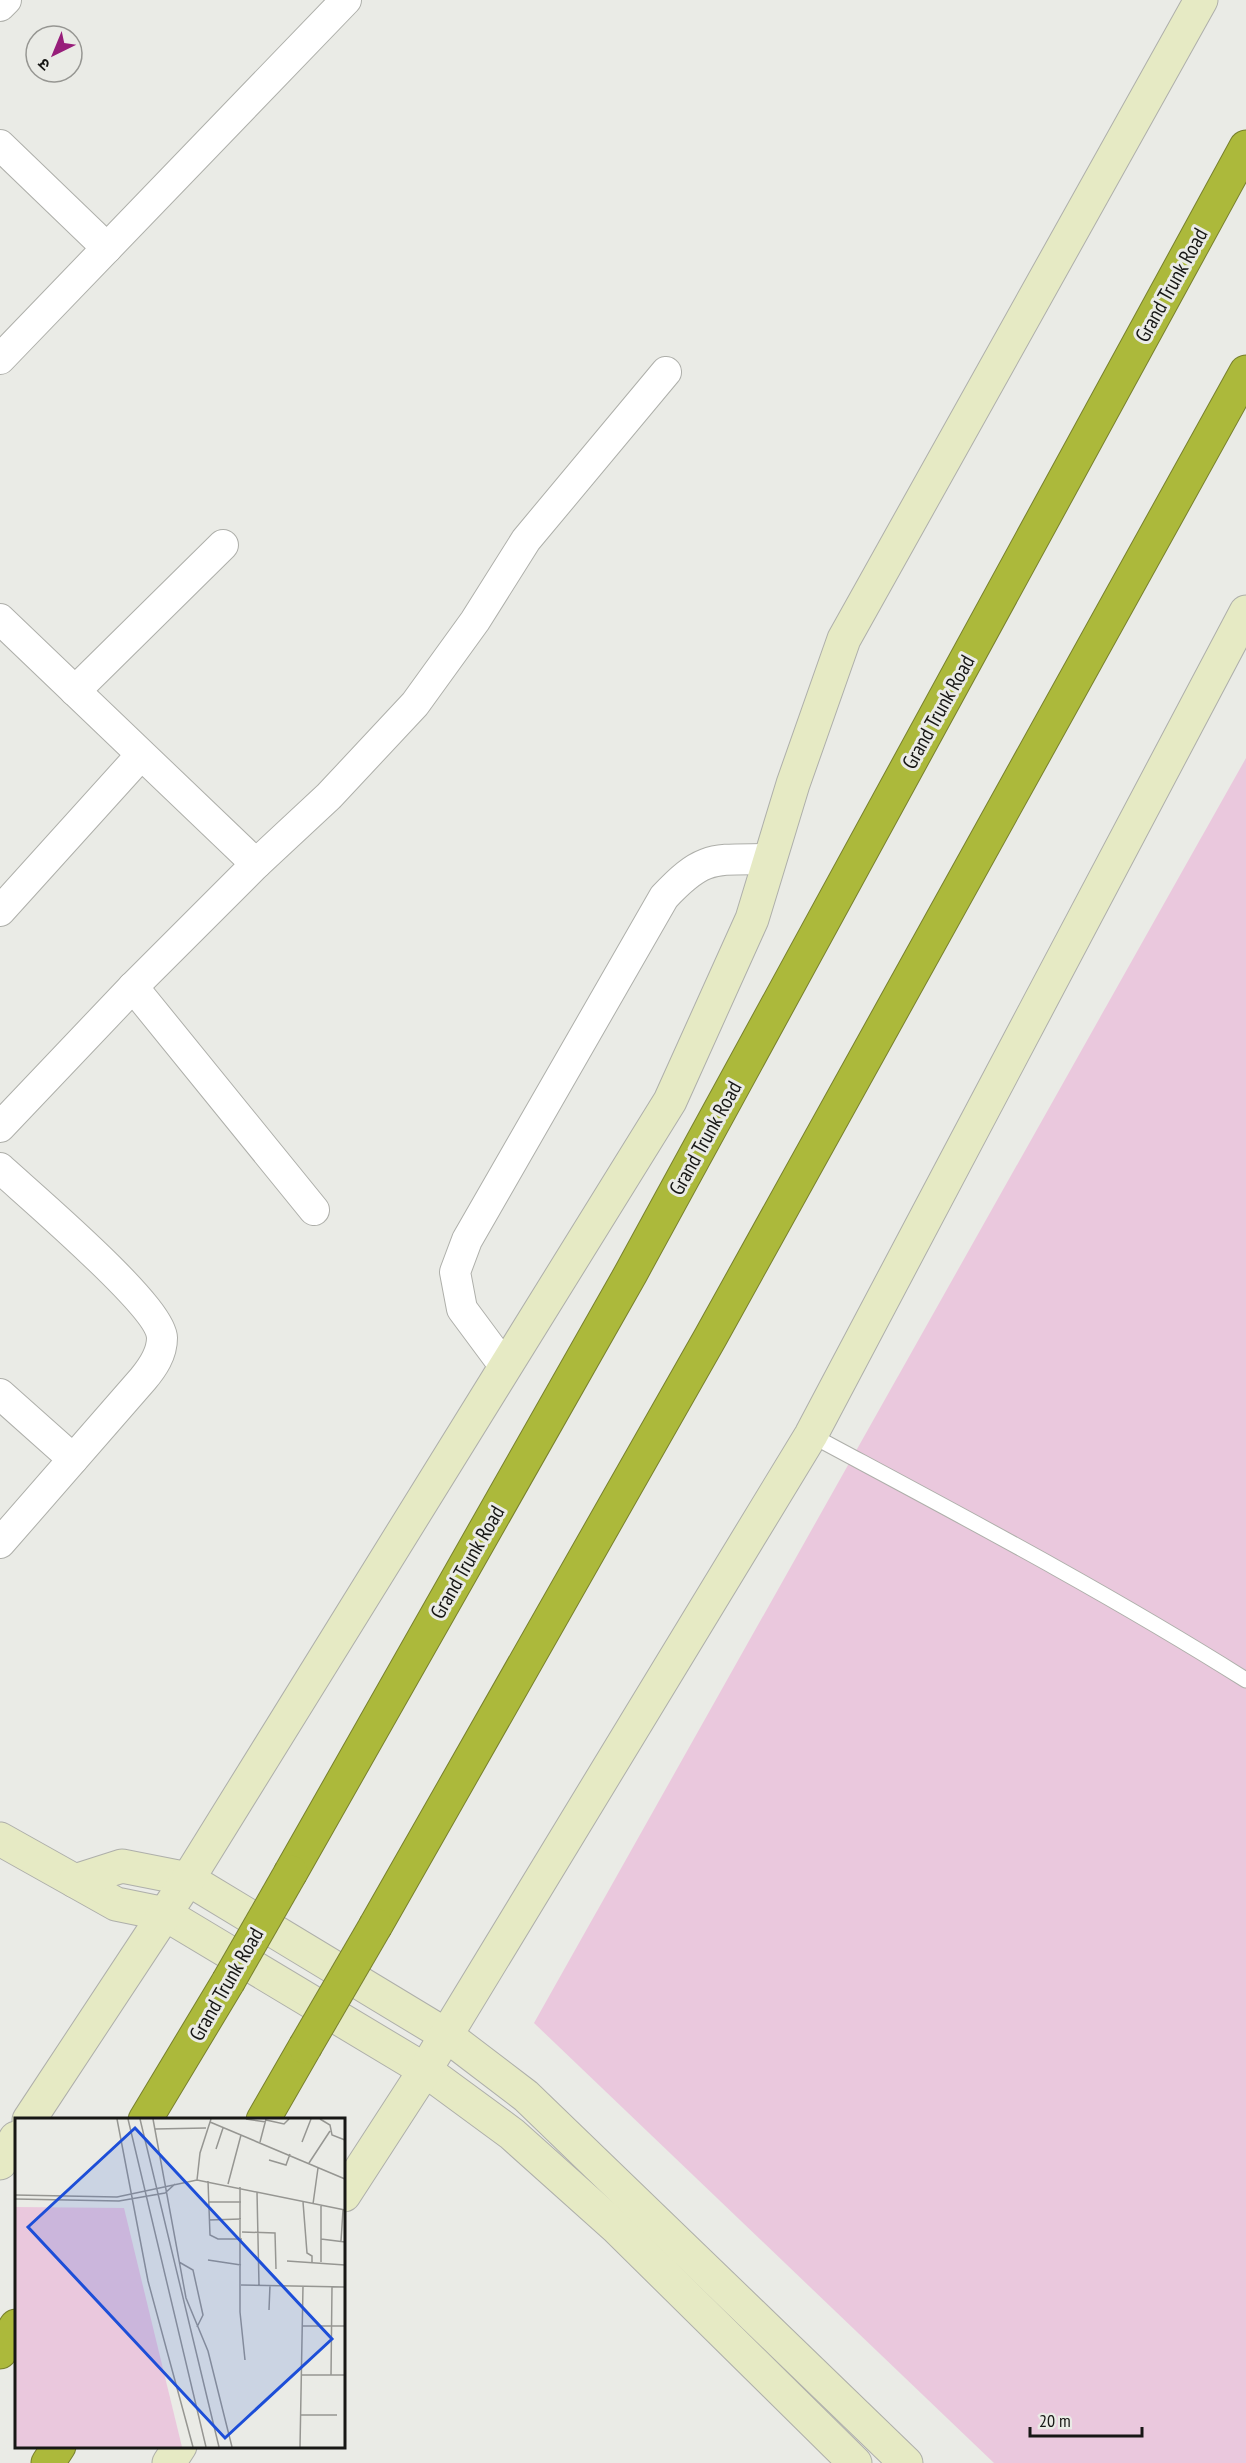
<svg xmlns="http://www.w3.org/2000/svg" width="1246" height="2463" viewBox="0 0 1246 2463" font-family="'PT Sans Narrow','Noto Sans Devanagari',sans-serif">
<rect width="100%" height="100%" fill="#eaebe6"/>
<polygon fill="#eac8dd" points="1246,758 1246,2463 994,2463 534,2023"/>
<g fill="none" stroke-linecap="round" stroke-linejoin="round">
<g stroke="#aeafaa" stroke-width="17">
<path id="lane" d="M811,1435C958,1514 1105,1591 1246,1680"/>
</g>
<g stroke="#aeafaa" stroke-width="32">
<g id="street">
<polyline points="0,6 6,0"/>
<polyline points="0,145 107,248"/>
<polyline points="0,359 346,0"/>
<polyline points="0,619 256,864"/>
<polyline points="75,691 223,545"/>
<polyline points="0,911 141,755"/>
<polyline points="133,987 314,1210"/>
<polyline points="0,1127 133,987 256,864 329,796 415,704 475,621 526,540 666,372"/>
<path d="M0,1168C28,1194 161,1306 162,1338C162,1354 153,1367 143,1379L0,1543"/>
<path d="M505,1367L462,1309L455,1272L467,1240L664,897C704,854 714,860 770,859"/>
<polyline points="0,1394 73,1459"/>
</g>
</g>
<g stroke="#aeafaa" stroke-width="35">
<g id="secondary">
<polyline points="0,1839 116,1904 165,1914 425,2070 512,2134 617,2228 855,2463"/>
<polyline points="75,1881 122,1866 188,1879 446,2035 526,2096 906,2463"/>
<polyline points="29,2120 188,1879 670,1101 752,919 793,784 844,639 1201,0"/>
<polyline points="0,2163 16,2138"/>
<polyline points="344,2195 425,2070 811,1435 1246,612"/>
<polyline points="169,2463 180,2446"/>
</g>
</g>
<g stroke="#78802e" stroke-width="35">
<g id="highway">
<polyline points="291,1872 631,1273 1246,147"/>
<polyline points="376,1925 710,1338 1246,372"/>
<polyline points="145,2120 228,1982"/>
<polyline points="263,2120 305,2047"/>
<polyline points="0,2352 16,2326"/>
<polyline points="48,2463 59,2446"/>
</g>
</g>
<use href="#lane" stroke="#fff" stroke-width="15"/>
<use href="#street" stroke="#fff" stroke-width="30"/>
<use href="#secondary" stroke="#e6eac4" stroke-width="33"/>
<use href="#highway" stroke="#acb93b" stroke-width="33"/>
<g stroke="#78802e" stroke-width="35" stroke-linecap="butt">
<g id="highway-bridge">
<polyline points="228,1982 291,1872"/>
<polyline points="305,2047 376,1925"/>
</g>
</g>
<use href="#highway-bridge" stroke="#acb93b" stroke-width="33"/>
</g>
<g text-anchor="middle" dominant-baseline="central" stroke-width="6" stroke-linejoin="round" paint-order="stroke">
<g font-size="21" fill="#171715" stroke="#eaebe6">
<text transform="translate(1171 285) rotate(-61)">Grand Trunk Road</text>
<text transform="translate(938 712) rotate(-61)">Grand Trunk Road</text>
<text transform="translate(705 1138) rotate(-61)">Grand Trunk Road</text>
<text transform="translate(467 1562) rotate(-60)">Grand Trunk Road</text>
<text transform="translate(226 1984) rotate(-60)">Grand Trunk Road</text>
</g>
</g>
<g transform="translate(15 2118)">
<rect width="330" height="330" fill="#eaebe6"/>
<path d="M0,89L109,90L167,329H0Z" fill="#eac8dd"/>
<path fill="none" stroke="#969692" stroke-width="1.5" d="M102,1L133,163L178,329M113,1L191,329M125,1L204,329M138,1L171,180L193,233L217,329M231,1L251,4M305,1L315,7L317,17L330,22M251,2L269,6L274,1M195,4L330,61M140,11L191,10M245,24L251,1M287,24L296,1M201,31L208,10M254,42L271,47L275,36M294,45L315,13M182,62L185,35L196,1M193,63L195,117L203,121H227M213,66L226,17M225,69V194L230,242M242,74L244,167M0,77L102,79L182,62L330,92M0,81L104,83L150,75L160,66M193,84H226M288,84L292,135L297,138V144M298,86L303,50M306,88V144M194,102L226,101M227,114L260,115L261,151M306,121L330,124M326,123L328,92M193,142L226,147M272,143L330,147M164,144L178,152L188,197L182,209M226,167L330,169M254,192L255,167M288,208H330M287,257H330M316,257L317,169M286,297H322M285,329L288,168"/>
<path fill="#1d4ed8" fill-opacity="0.15" stroke="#1d4ed8" stroke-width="3" d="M120,10L317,221L210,320L13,109Z"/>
<rect width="330" height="330" fill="none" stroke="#171715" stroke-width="3"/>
</g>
<g transform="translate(54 54) rotate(223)"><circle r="28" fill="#eaebe6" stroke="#969692" stroke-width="1.5"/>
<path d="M0-4.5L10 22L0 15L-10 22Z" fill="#971e7a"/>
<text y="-9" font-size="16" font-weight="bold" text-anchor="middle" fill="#171715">उ</text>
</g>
<path d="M1030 2427v9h112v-9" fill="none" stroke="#171715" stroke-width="3"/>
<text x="1039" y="2427" font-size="18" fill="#171715" stroke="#eaebe6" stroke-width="4.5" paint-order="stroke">20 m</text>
</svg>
